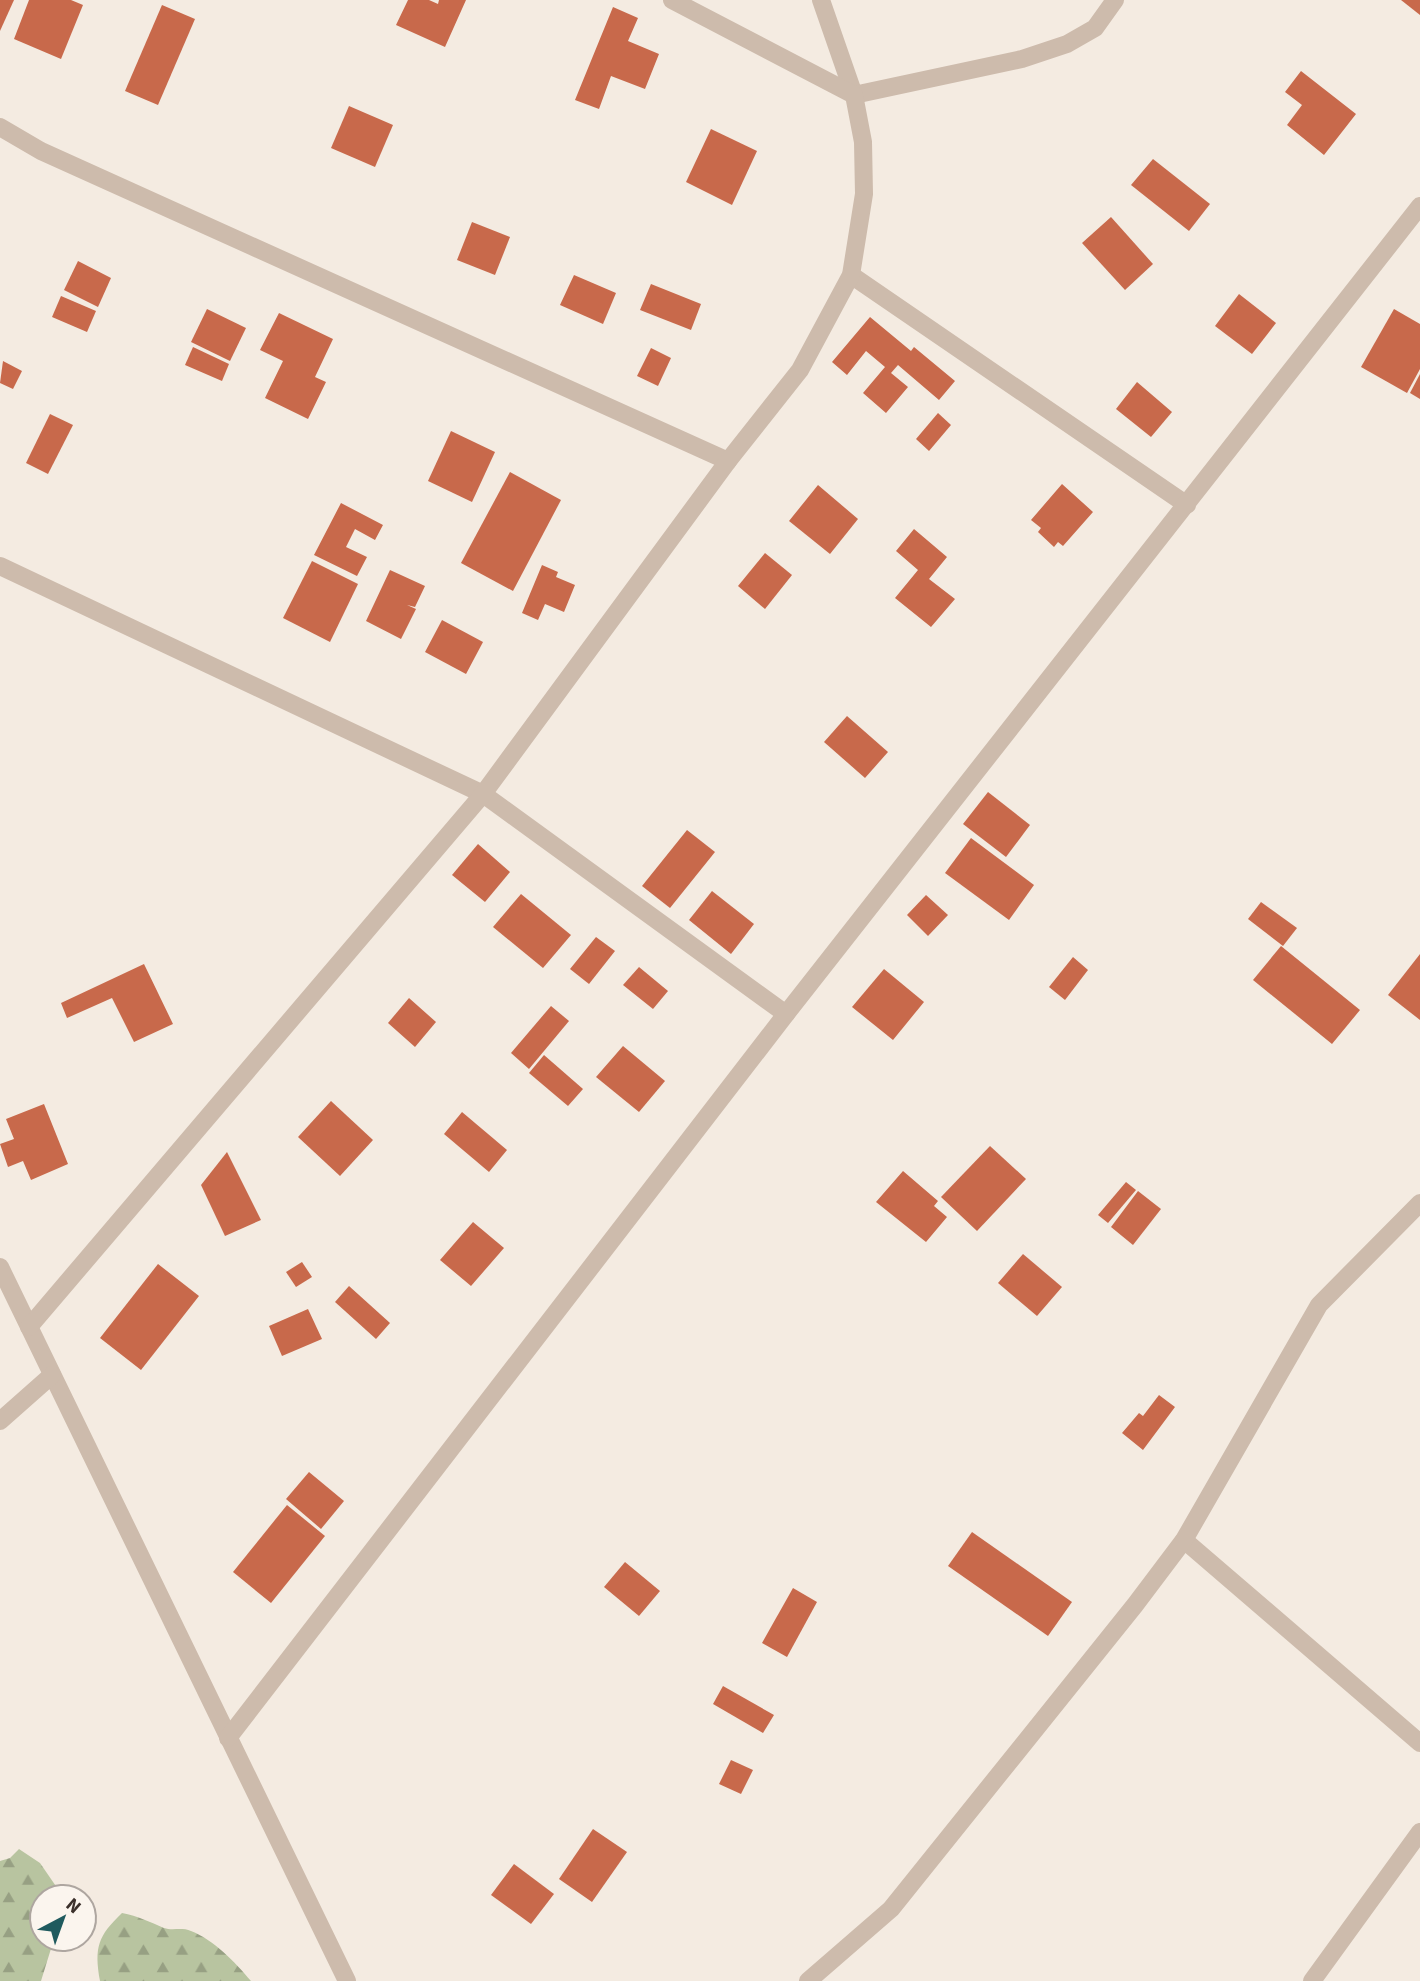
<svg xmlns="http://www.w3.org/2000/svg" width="1420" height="1981" viewBox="0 0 1420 1981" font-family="'Source Sans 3',sans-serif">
<defs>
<pattern id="forest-firs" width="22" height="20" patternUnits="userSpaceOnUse" patternTransform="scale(1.75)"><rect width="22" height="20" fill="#b8c4a0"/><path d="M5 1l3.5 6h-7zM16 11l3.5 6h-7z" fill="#97a083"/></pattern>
</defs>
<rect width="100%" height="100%" fill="#f4ebe1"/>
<g fill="url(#forest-firs)">
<polygon points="19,1849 40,1863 62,1895 42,1897 42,1939 54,1939 41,1981 0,1981 0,1861 10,1858"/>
<path d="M122,1913C138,1916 150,1922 164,1928C172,1931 182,1927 191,1931C214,1940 235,1962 251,1981H100C94,1947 98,1936 122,1913Z"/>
</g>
<g fill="#c8694b">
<polygon points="0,0 14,0 0,31"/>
<polygon points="29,0 71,0 83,5 61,59 14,39"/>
<polygon points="408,0 429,0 438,4 439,0 466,0 445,47 396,25"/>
<polygon points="1401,0 1420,0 1420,15"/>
<polygon points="162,5 195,19 158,105 125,91"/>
<polygon points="613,7 638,18 628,41 659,54 645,89 611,76 599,109 575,100"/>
<polygon points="1301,71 1356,114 1324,155 1287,125 1302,105 1285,92"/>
<polygon points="349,106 393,125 375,167 331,148"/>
<polygon points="711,129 757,151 732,205 686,182"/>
<polygon points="1153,159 1210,204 1189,231 1131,185"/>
<polygon points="1111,217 1153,264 1125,290 1082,243"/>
<polygon points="472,222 510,237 495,275 457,260"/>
<polygon points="78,261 111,278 98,307 64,290"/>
<polygon points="574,275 616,293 603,324 560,305"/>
<polygon points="651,284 701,304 691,330 640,310"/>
<polygon points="1239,294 1276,323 1252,354 1215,326"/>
<polygon points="61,296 96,311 87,332 52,317"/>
<polygon points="207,309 246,328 230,361 191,342"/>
<polygon points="1394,309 1420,324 1420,369 1407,393 1361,367"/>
<polygon points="279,313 333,339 315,377 326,382 308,419 265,398 283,361 260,350"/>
<polygon points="870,317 911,351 914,347 955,381 939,400 898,365 891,373 908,387 886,413 863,393 885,367 866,351 847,375 832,362"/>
<polygon points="193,347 229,364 222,381 185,365"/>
<polygon points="651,348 671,358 658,386 637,376"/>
<polygon points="3,361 22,371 13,389 0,383"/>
<polygon points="1420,374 1420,399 1410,393"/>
<polygon points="1137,382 1172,412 1151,437 1116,409"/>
<polygon points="938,413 951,425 929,451 916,439"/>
<polygon points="50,414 73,425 48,474 26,463"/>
<polygon points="451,431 495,452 472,502 428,481"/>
<polygon points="510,472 561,500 513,591 461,563"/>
<polygon points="1062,484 1093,512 1063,546 1058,542 1054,547 1038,532 1041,528 1031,520"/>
<polygon points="818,485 858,519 830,554 789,521"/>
<polygon points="341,503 383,525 375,540 355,529 346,547 367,557 357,576 314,555"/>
<polygon points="914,529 947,557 929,579 955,599 931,627 895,598 918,570 896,551"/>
<polygon points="765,553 792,575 765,609 738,586"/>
<polygon points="312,561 358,584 330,642 283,618"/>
<polygon points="542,565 558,572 556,577 575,585 564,612 545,604 538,620 522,613"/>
<polygon points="390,570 425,586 415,607 407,605 416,609 401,639 366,621"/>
<polygon points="442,620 483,642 466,674 425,652"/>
<polygon points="847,716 888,752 865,778 824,742"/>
<polygon points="988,792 1030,825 1006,857 963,824"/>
<polygon points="687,830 715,852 670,908 642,886"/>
<polygon points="971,838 1034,885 1009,920 945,873"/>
<polygon points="478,844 510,872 485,902 452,875"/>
<polygon points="712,891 754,924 731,954 689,920"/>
<polygon points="521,894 571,935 543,968 493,927"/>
<polygon points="926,895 948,915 928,936 907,915"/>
<polygon points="1261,902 1297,928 1283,946 1248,919"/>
<polygon points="596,937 615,951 589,984 570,969"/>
<polygon points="1281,946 1360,1010 1332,1044 1253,980"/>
<polygon points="1420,954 1420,1020 1388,995"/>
<polygon points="1073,957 1088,970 1065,1000 1049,987"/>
<polygon points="144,964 173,1024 134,1042 112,998 67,1018 61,1003"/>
<polygon points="639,967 668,991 653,1009 623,985"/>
<polygon points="884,969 924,1002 893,1040 852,1007"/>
<polygon points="409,998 436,1022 415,1047 388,1023"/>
<polygon points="551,1006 569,1021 529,1069 511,1053"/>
<polygon points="623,1046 665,1081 639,1112 596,1077"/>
<polygon points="544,1055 583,1089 568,1106 529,1073"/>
<polygon points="331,1101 373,1140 340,1176 298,1137"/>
<polygon points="44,1104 68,1164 31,1180 23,1161 8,1167 0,1144 14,1139 6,1119"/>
<polygon points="462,1112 507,1150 489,1172 444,1134"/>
<polygon points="990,1146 1026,1179 977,1231 941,1197"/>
<polygon points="227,1152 261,1220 225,1236 201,1185"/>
<polygon points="903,1171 938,1201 934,1206 947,1217 926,1242 876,1202"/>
<polygon points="1126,1182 1136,1190 1108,1223 1098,1215"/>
<polygon points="1138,1191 1161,1209 1133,1245 1111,1227"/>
<polygon points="473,1222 504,1248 471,1286 440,1260"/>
<polygon points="1023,1254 1062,1287 1037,1316 998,1283"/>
<polygon points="302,1262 312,1277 296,1287 286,1272"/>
<polygon points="158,1264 199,1296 141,1370 100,1338"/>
<polygon points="349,1286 390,1323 376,1339 335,1302"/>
<polygon points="308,1309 322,1339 282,1356 269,1326"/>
<polygon points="1159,1395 1175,1407 1143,1450 1122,1433 1139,1413 1143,1416"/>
<polygon points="309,1472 344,1501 321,1529 286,1499"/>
<polygon points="287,1505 325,1536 271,1603 233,1572"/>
<polygon points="972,1532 1072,1602 1048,1636 948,1566"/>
<polygon points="625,1562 660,1591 639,1616 604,1587"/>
<polygon points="793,1588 817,1602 787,1657 762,1643"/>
<polygon points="723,1686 774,1715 763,1733 713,1704"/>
<polygon points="731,1760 753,1770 741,1794 719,1784"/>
<polygon points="593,1829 627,1852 592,1902 559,1879"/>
<polygon points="514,1864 554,1894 531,1924 491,1895"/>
</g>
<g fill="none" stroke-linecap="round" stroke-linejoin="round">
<g stroke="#cdbbac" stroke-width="18">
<polyline points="821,0 854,95 1022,59 1067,44 1095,28 1115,0"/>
<polyline points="0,127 41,151 728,461"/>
<polyline points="851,275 1187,505"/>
<polyline points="0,566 483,794 786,1014"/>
<polyline points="0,1267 347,1981"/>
<polyline points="29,1327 483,794 728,461 800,370 851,275 864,194 863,142 854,95 672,0"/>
<polyline points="0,1421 52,1375"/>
<polyline points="1184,1540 1420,1743"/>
<polyline points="228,1738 786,1014 1420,206"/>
<polyline points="808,1981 891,1909 1135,1605 1184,1540 1319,1305 1420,1203"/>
<polyline points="1312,1981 1420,1832"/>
</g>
</g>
<g transform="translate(63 1918) rotate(41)"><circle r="33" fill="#fbf5ee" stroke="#aea6a0" stroke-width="2"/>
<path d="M0-5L12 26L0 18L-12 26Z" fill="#1f5a5e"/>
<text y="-10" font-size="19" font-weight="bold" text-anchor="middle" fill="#3b302b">N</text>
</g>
</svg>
